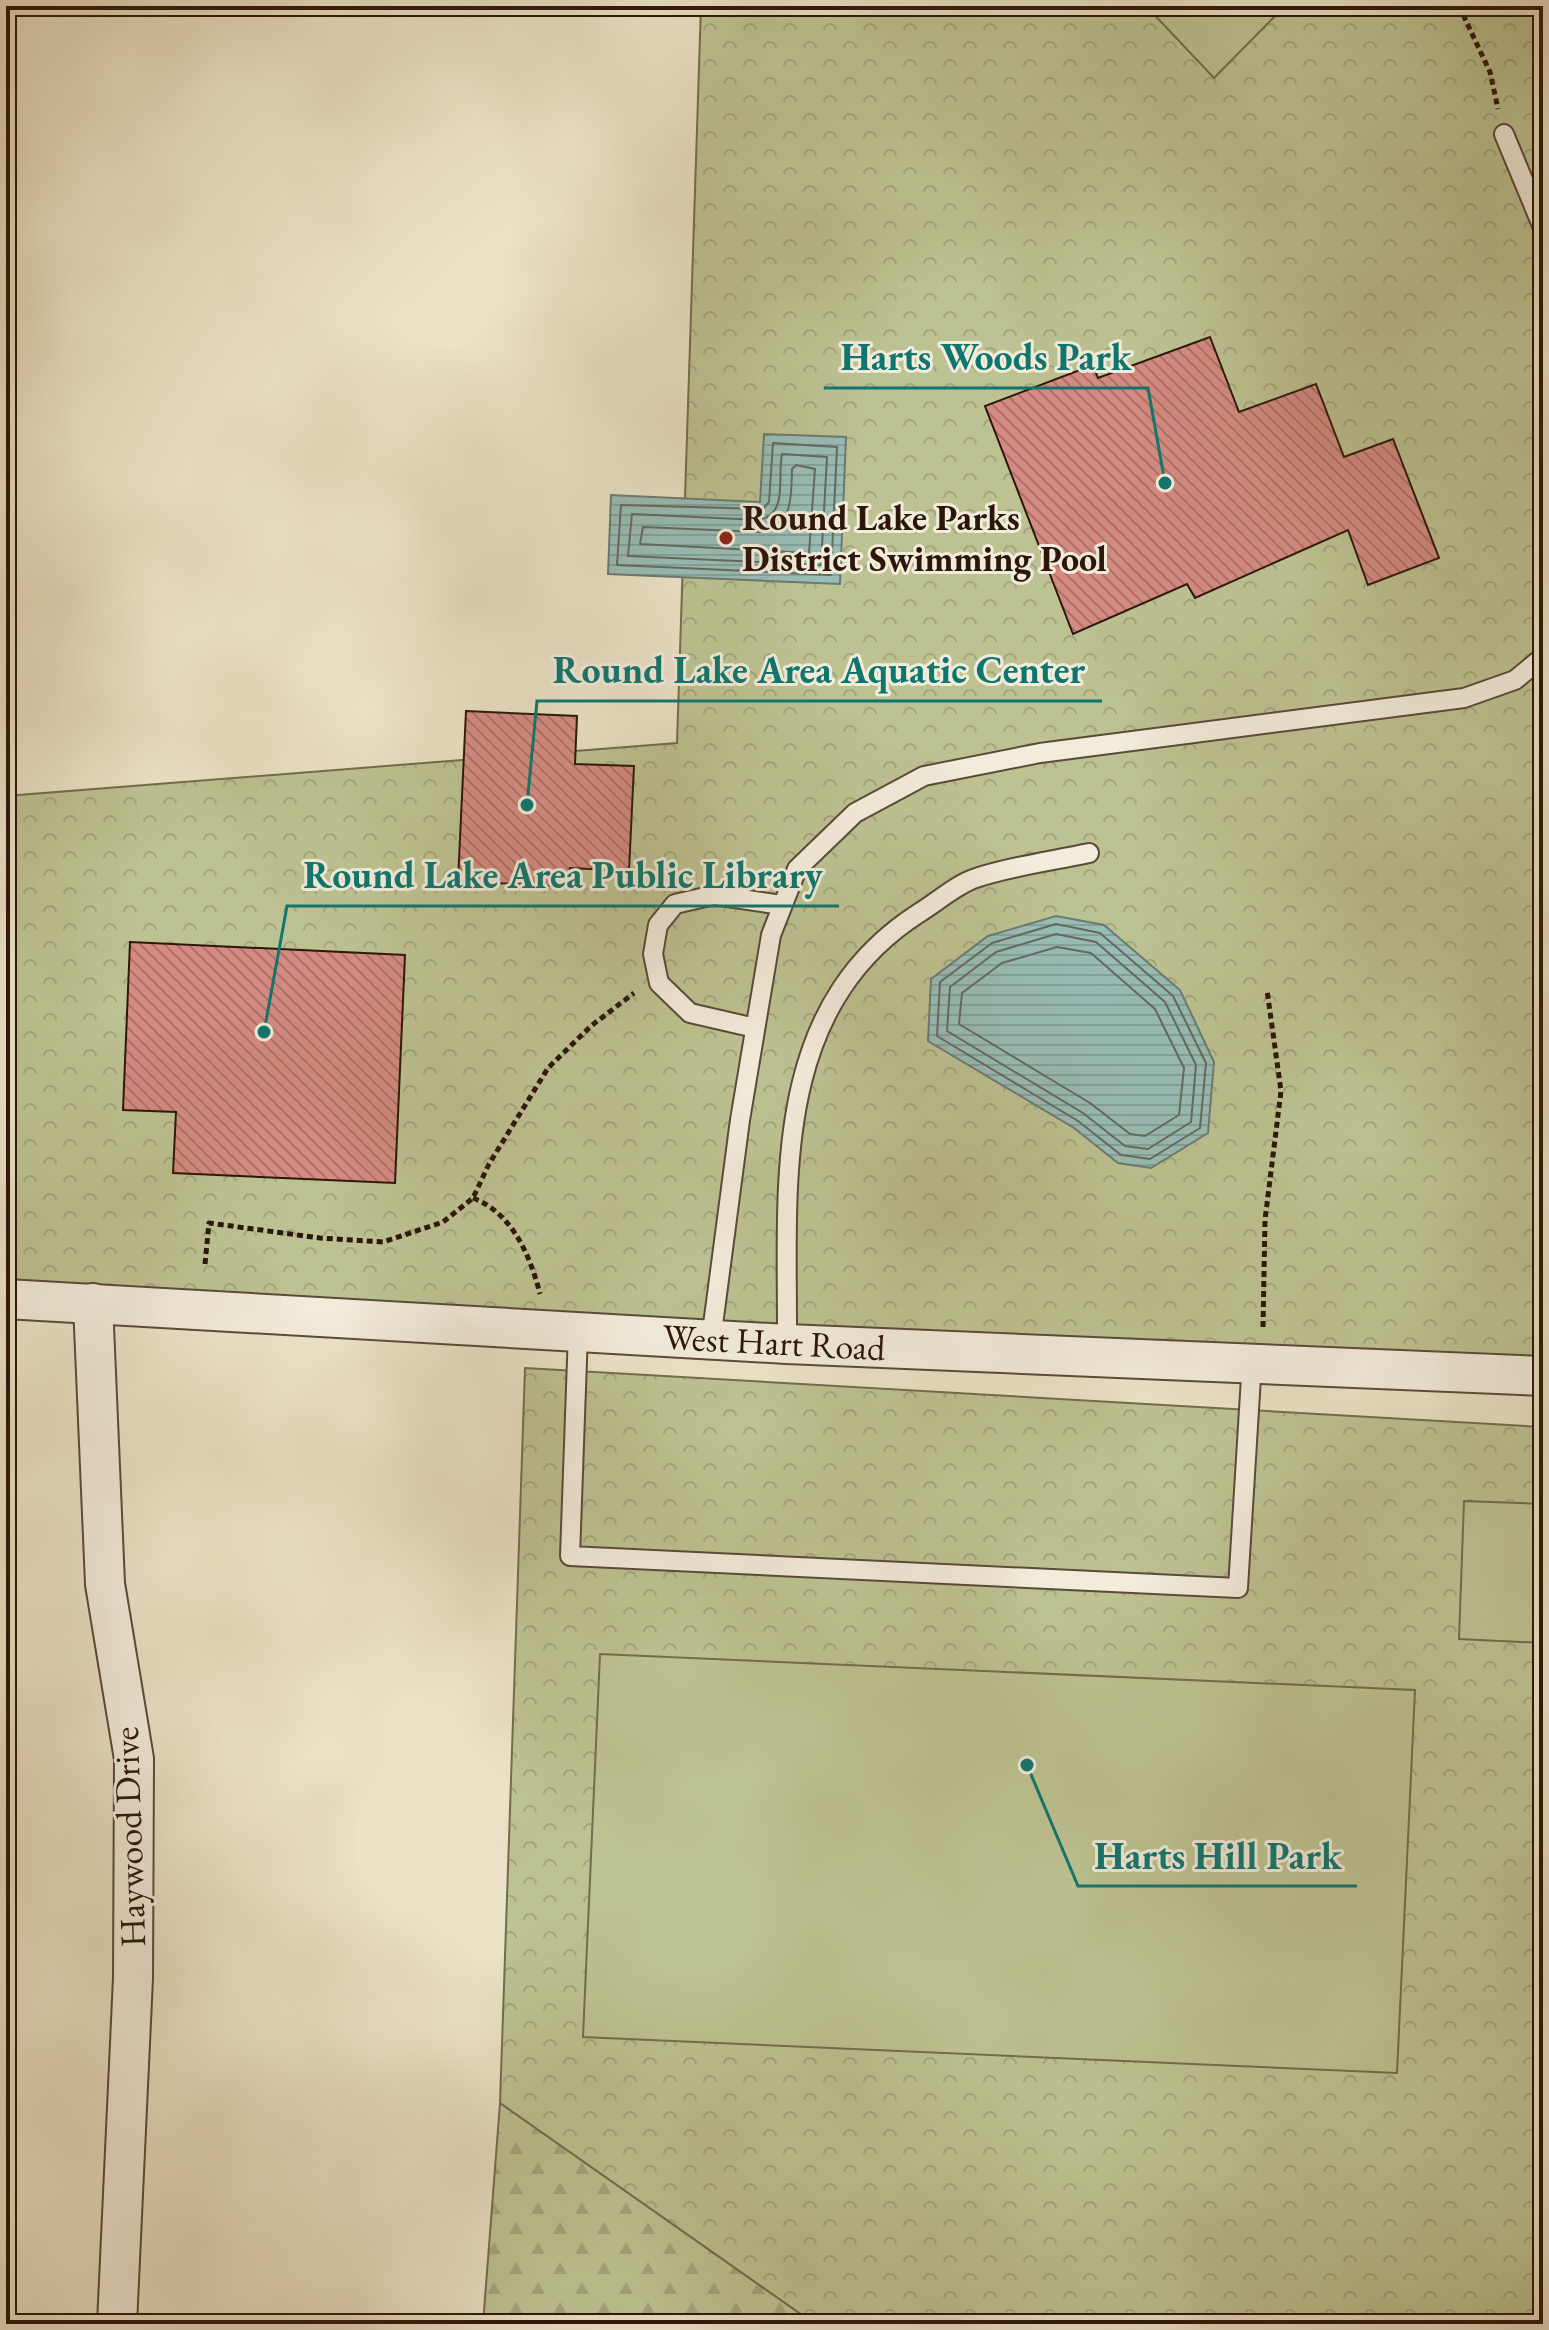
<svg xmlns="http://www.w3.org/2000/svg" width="1549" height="2330" viewBox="0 0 1549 2330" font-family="'EB Garamond',serif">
<defs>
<pattern id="forest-firs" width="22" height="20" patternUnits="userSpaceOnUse" patternTransform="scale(2)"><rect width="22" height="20" fill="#bdc292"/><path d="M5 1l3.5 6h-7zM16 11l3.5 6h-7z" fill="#a3a67d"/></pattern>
<pattern id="park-crowns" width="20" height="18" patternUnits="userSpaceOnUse" patternTransform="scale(2)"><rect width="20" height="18" fill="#bdc292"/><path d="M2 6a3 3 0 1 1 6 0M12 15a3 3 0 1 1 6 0" fill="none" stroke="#a3a67d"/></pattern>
<pattern id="water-rules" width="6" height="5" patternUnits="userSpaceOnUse" patternTransform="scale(2)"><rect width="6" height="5" fill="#98bdb6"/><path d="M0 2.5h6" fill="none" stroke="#83a29b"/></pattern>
<pattern id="building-back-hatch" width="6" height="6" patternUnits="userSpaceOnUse" patternTransform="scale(2)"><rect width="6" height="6" fill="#d58b83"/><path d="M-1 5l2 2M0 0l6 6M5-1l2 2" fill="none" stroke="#ad7169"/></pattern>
</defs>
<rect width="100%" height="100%" fill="#ebe2c7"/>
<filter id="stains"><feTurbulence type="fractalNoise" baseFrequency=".0025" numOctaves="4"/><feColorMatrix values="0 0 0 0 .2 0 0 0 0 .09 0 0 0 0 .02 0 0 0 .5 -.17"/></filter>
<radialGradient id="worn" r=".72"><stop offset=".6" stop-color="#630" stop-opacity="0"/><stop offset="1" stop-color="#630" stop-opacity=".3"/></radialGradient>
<polygon fill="url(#forest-firs)" stroke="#746c4e" stroke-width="2" points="500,2103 815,2324 483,2324"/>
<g fill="url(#park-crowns)" stroke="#746c4e" stroke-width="2">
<polygon points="701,6 1543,6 1543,1381 6,1299 6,796 677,743"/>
<polygon points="525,1368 1543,1427 1543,2324 815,2324 500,2103"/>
</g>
<g fill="#bdc292" stroke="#746c4e" stroke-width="2">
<polygon points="1146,6 1285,6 1214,78"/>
<polygon points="1464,1501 1543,1504 1543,1643 1459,1639"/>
<polygon points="600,1654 1415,1690 1397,2073 583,2037"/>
</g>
<g fill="url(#water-rules)" stroke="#6d7a71" stroke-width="2">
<polygon points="764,434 846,437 840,584 608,574 611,495 760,502"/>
<polygon points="1056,916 1104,925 1180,990 1214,1062 1208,1133 1151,1168 1118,1163 1074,1128 928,1041 931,979 988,936"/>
</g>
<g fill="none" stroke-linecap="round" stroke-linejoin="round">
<g stroke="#626a60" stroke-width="2">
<polygon points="773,443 837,447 831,575 617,565 621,505 763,509 769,502"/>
<path d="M782,454L827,457L821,565L628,556L632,514L759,520C789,514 777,476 782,454Z"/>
<path d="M796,465L815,469L809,553L640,544L643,527L759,532C794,528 791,496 792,469Z"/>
<polygon points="1056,924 1100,933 1173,996 1206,1063 1200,1128 1150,1159 1121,1155 1078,1121 937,1036 940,982 992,943"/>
<polygon points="1056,934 1096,942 1165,1002 1196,1065 1191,1122 1148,1149 1125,1146 1083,1113 947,1031 950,987 996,952"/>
<polygon points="1057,947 1091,953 1155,1009 1184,1068 1179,1115 1145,1136 1130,1134 1090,1103 959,1024 962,993 1002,963"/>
</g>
</g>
<g fill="url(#building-back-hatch)" stroke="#2c160a" stroke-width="2">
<polygon points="1210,337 1239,412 1316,384 1344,457 1393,439 1439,558 1368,585 1348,530 1195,598 1187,584 1073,634 985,406 1093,365 1098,378"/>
<polygon points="466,711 577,716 575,764 634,766 629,871 570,868 569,887 458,881"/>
<polygon points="130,942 405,955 395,1183 173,1173 176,1112 123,1110"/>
</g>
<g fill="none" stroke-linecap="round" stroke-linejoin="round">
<g stroke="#5c4939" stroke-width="22">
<g id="lane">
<polyline points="1504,134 1543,228"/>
<polyline points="755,1028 690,1013 659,983 653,954 658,925 675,904 714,895 782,905"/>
<polyline points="578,1332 570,1556 1238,1588 1252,1361"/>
<polyline points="711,1340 740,1120 771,935 797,869 855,813 924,776 1040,753 1464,698 1515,680 1543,657"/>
<path d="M787,1344C788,1188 768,1010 919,913C937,902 957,884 976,878C1012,866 1052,861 1089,853"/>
</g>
</g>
<g stroke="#5c4939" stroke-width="42">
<g id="street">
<polyline points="6,1299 787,1344 1543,1376"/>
<polyline points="93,1303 105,1584 134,1759 133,1978 117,2324"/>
</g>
</g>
<g stroke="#2c160a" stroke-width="5" stroke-dasharray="6 4" stroke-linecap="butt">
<polyline points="1459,6 1490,72 1498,109"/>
<path d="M473,1198C512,1213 530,1255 540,1294"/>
<polyline points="205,1264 209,1223 320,1238 383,1242 443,1222 473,1198 489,1164 548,1068 591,1026 634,993"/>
<polyline points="1263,1327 1265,1220 1281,1091 1267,990"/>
</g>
<use href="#lane" stroke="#f2ecdb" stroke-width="18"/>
<use href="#street" stroke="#f2ecdb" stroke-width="38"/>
</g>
<circle fill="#8f2418" stroke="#f2ecdb" stroke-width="3" cx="726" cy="538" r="8"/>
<g text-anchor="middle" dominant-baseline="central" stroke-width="6" stroke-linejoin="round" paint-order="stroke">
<g font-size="36" font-weight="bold" fill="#2c160a" stroke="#f2ecdb" text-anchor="start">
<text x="742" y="517">Round Lake Parks<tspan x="742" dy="41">District Swimming Pool</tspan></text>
</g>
<g font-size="36" fill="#2c160a" stroke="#f2ecdb">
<text transform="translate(774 1342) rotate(3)">West Hart Road</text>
<text transform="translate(129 1837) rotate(-92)">Haywood Drive</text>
</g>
</g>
<path fill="none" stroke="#0f766e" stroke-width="3" d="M1165 483L1148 388H824M527 805L537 701H1102M264 1032L287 906H839M1027 1765L1078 1886H1357"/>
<g fill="#0f766e" stroke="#f2ecdb" stroke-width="3">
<circle cx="1165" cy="483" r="8"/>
<circle cx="527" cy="805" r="8"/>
<circle cx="264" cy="1032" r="8"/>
<circle cx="1027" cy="1765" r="8"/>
</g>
<g font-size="38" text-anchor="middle" font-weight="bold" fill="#0f766e" stroke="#f2ecdb" stroke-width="6" stroke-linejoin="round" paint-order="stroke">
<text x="986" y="370">Harts Woods Park</text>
<text x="819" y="683">Round Lake Area Aquatic Center</text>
<text x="563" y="888">Round Lake Area Public Library</text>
<text x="1218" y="1869">Harts Hill Park</text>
</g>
<rect width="1549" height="2330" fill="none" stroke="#ebe2c7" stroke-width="32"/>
<rect x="8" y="8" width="1533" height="2314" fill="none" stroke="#2c160a" stroke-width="4"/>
<rect x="16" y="16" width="1517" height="2298" fill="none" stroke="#2c160a" stroke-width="2"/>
<rect width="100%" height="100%" filter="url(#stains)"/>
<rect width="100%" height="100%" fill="url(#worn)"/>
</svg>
